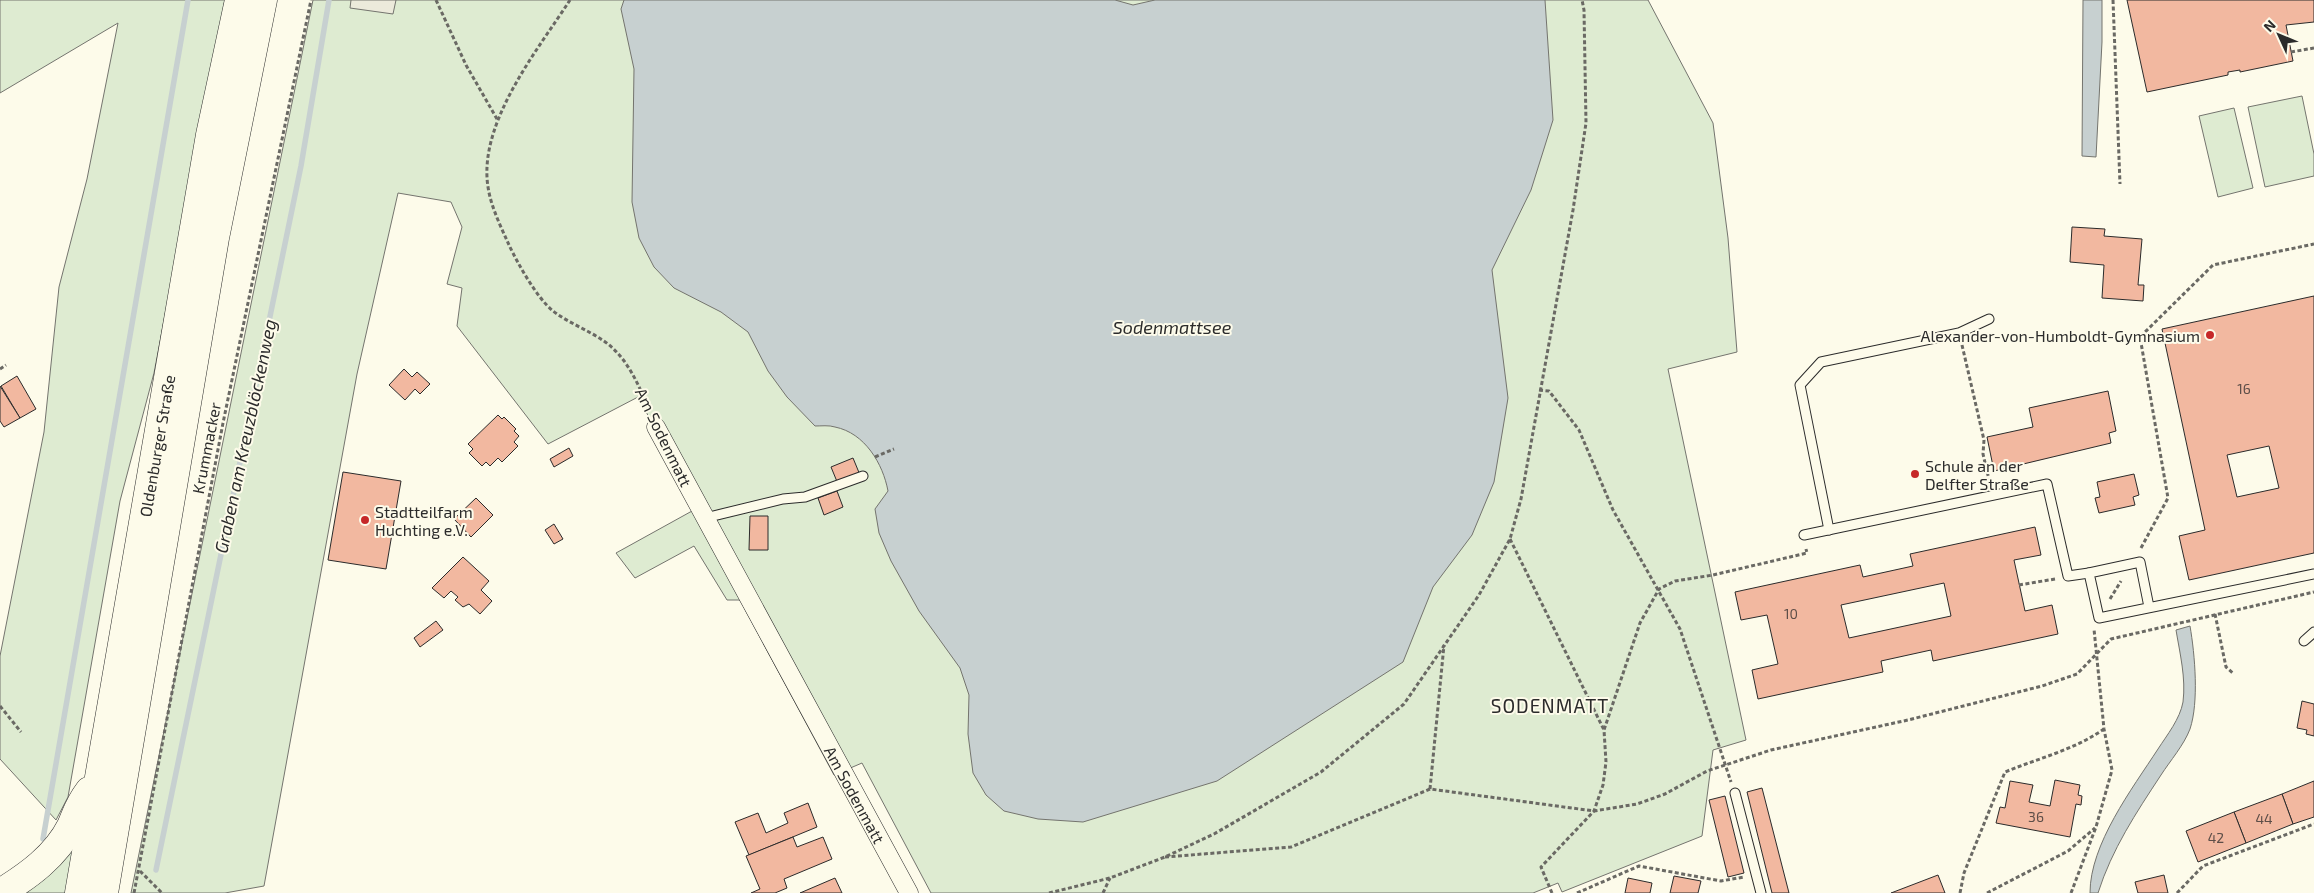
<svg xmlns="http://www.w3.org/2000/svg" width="2314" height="893" viewBox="0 0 2314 893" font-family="'Exo 2',sans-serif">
<rect width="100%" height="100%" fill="#fdfbea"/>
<g fill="#deebd1" stroke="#74746e">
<polygon points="0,0 225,0 154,373 120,501 68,797 56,820 0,759 0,656 44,432 59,287 87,179 118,23 0,93"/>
<polygon points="313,0 1648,0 1713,123 1728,238 1737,352 1668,369 1746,740 1713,750 1702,836 1562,892 1558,883 1533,893 931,893 862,763 834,775 740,600 727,600 694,546 635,578 616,553 692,511 671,458 638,397 548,444 457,326 462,288 447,284 462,227 451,202 398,193 357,374 264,886 225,893 131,893"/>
<polygon points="2302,96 2314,154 2314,176 2265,187 2248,107"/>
<polygon points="2234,108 2253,188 2218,197 2199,116"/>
<polygon points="80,834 69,893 21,893"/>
</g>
<polygon fill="#eceadb" stroke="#74746e" points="351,0 396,0 393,14 350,8"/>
<g fill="#c7d0d0" stroke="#74746e">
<path d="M624,0H1115L1133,5L1155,0H1545L1553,120L1531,190L1492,270L1508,398L1494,482L1472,535L1433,587L1403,662L1217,781L1083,822L1038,819L1004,811L986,795L973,773L968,734L969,695L960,668L919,611L891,561L879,533L875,509L888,491C883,464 865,433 835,427C829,425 821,426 815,426L787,397L768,371L748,332L721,312L674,288L654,267L639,238L632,202L634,69L621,9Z"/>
<polygon points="2083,0 2102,0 2102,42 2096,157 2082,156"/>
<path d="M2190,626C2195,655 2199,702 2190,729C2184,745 2170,761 2161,775C2136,813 2112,849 2098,893H2090C2090,844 2132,789 2158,749C2167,735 2180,719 2183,702C2186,678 2180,654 2176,630Z"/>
</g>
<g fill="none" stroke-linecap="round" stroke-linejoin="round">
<g stroke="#c7d0d0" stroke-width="5.5">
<polyline points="43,839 188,0"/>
<polyline points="156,870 301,166 329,0"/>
</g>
</g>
<g fill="#f2b8a0" stroke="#2b2b2b" fill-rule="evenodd">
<polygon points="2127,0 2314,0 2314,22 2286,25 2293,61 2240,72 2240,70 2228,72 2228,75 2147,92"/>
<polygon points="2072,227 2105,229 2104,236 2142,239 2138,285 2144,285 2143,301 2102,298 2104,265 2070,262"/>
<path d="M2314,296V553L2189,580L2179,536L2205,530L2162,329ZM2269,446L2279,488L2237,497L2227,455Z"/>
<polygon points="404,369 412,377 417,372 430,384 420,394 415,389 405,400 389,385"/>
<polygon points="17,376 36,409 20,418 1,386"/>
<polygon points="0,386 20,418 4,427 0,421"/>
<polygon points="2108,391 2116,431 2109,433 2111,443 1994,471 1987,437 2033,427 2029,408"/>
<polygon points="498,415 502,419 504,417 516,429 514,431 519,436 514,442 518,446 502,462 498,458 490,466 486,462 482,466 469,453 473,449 468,444"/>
<polygon points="569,448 573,456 554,467 550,459"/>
<polygon points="853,458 860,475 838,484 831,467"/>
<polygon points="343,472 401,481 386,569 328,560"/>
<polygon points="2134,474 2139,495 2133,497 2135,505 2099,513 2095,498 2100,497 2097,482"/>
<polygon points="837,491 843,507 824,515 818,498"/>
<polygon points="476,498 493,515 471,537 454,519"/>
<polygon points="750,516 768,516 768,550 749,550"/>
<polygon points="554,524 563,539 554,544 545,530"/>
<path d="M2035,527L2041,555L2014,560L2025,611L2052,605L2058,634L1933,661L1931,650L1881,661L1883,672L1758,699L1752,670L1778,664L1767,615L1741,620L1735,592L1860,565L1863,577L1913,566L1910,554ZM1944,583L1951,616L1849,638L1841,605Z"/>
<polygon points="463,557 489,581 481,590 492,601 480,614 469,604 463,607 455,600 458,597 451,591 444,598 432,588"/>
<polygon points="436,621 443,630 420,647 414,638"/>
<polygon points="2302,701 2314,704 2314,736 2306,734 2307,730 2297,728"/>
<polygon points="2055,780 2080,785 2078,795 2082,796 2081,805 2076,804 2070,837 1996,823 2000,807 2005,808 2010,781 2033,785 2029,802 2050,806"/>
<polygon points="2314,781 2314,817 2293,824 2282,794"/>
<polygon points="1762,788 1789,893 1772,893 1747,792"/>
<polygon points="2282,794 2293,824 2246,843 2234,812"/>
<polygon points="1725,796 1744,873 1728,877 1709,800"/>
<polygon points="808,803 817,827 749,855 735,822 758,813 766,833 788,823 784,813"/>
<polygon points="2234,812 2246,843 2198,862 2186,831"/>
<polygon points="793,837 797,847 823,837 832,859 784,879 787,888 775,893 751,893 760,889 746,856"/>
<polygon points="1938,875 1945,893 1891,893"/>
<polygon points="2164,875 2168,893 2138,893 2135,882"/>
<polygon points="1674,876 1701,881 1698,893 1670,893"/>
<polygon points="835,878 842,893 800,893"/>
<polygon points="1628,878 1652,883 1650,893 1625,893"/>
</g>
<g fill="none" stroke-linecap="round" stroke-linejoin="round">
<g stroke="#2b2b2b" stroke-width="11">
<g id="service">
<polyline points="705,518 783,499 805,497 863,476"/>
<polyline points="1829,530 1800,385 1821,362 1959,333 1989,319"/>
<polyline points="1804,535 2047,484 2068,576 2089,573"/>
<polyline points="2149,607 2140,562 2089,573 2099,618 2314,574"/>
<polyline points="2304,641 2314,632"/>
<polyline points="1735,793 1761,893"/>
</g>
</g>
<g stroke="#2b2b2b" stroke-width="19">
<g id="minor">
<path id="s1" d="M656,427L909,893"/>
</g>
</g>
<g stroke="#2b2b2b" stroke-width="29">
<g id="trunk">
<path d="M0,893C28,876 56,856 71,826C77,812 79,804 89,791"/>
<path id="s2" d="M79,893L210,135L239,0"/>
<polyline points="104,893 215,238 263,0"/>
</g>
</g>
<g stroke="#6a6964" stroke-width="3" stroke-dasharray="4 2.5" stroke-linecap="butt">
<polyline points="436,0 466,65 497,119"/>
<path d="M570,0C537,51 478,123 488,187C491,207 501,227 509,245C518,264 537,298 553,311C570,324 591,331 608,344C630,362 639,387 650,411"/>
<polyline points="2113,0 2120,184"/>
<polyline points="2291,52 2314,48"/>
<polyline points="1962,345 1984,440 1983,454 1990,484"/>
<polyline points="0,369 6,365"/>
<polyline points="1539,390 1549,391 1579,430 1613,510 1680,629 1731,782"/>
<polyline points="875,457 894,449"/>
<polyline points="1510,539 1604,730"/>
<polyline points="2141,548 2168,498 2140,337 2213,265 2314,244"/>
<polyline points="2019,585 2055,579"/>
<polyline points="2110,599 2121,581"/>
<polyline points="2215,614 2226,667 2234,674"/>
<polyline points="0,706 21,732"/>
<polyline points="1430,789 1444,645"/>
<polyline points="1165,857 1291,847 1430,789 1594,811 1637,804 1665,794 1707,771 1771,750 1908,720 2042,686 2077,674 2111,639 2314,592"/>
<polyline points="140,871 162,893"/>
<polyline points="134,893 223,423 311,0"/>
<polyline points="1049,893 1110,878 1165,857 1214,834 1321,772 1404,704 1479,595 1510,539 1521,499 1573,210 1586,123 1584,10 1582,0"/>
<polyline points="1103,893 1110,878"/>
<polyline points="1552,893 1541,867 1594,811 1603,785 1606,762 1604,730 1640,623 1659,589 1675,581 1713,575 1807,553 1806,549"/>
<polyline points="1577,893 1639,866 1721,881 1744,877"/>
<path d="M1960,893L1964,873L2005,772C2039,758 2074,750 2104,729"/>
<polyline points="1987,893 2068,851 2095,828"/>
<polyline points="2071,893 2096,827 2112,770 2104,729 2094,629"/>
<polyline points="2177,893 2203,866 2314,824"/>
</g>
<use href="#service" stroke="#fdfbea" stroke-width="9"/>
<use href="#minor" stroke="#fdfbea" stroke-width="18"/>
<use href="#trunk" stroke="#fdfbea" stroke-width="28"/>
</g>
<g fill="#c62828" stroke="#fdfbea" stroke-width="2">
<circle cx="2210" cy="335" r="5"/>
<circle cx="1915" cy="474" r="5"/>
<circle cx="365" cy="520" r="5"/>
</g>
<g text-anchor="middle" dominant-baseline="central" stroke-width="4" stroke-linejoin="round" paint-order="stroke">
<g font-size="14" fill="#5d4e48">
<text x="2244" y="388">16</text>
<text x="1791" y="613">10</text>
<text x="2036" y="816">36</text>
<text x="2264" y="818">44</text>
<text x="2216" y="837">42</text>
</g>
<g font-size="16" fill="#2b2b2b" stroke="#fdfbea" text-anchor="start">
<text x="2200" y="335" text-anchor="end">Alexander-von-Humboldt-Gymnasium</text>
<text x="1925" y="465">Schule an der<tspan x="1925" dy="18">Delfter Straße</tspan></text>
<text x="375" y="511">Stadtteilfarm<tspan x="375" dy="18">Huchting e.V.</tspan></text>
</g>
<g font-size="16" fill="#2b2b2b" stroke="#fdfbea">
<text transform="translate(664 437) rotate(64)">Am Sodenmatt</text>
<text stroke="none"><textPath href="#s2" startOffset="454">Oldenburger Straße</textPath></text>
<text transform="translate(206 448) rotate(-79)">Krummacker</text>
<text stroke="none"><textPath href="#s1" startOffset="418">Am Sodenmatt</textPath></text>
</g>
<g font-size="18" font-style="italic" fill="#2b2b2b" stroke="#fdfbea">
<text x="1172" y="327">Sodenmattsee</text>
<text transform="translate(245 436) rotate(-78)">Graben am Kreuzblöckenweg</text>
</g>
<g font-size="19" letter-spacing="1" fill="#2b2b2b" stroke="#fdfbea">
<text x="1550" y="705">SODENMATT</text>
</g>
</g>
<g transform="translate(2279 35) rotate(314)" stroke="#fdfbea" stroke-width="4" paint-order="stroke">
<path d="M0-4L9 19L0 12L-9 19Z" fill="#2b2b2b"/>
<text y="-8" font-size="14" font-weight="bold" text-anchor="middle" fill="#2b2b2b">N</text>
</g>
</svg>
